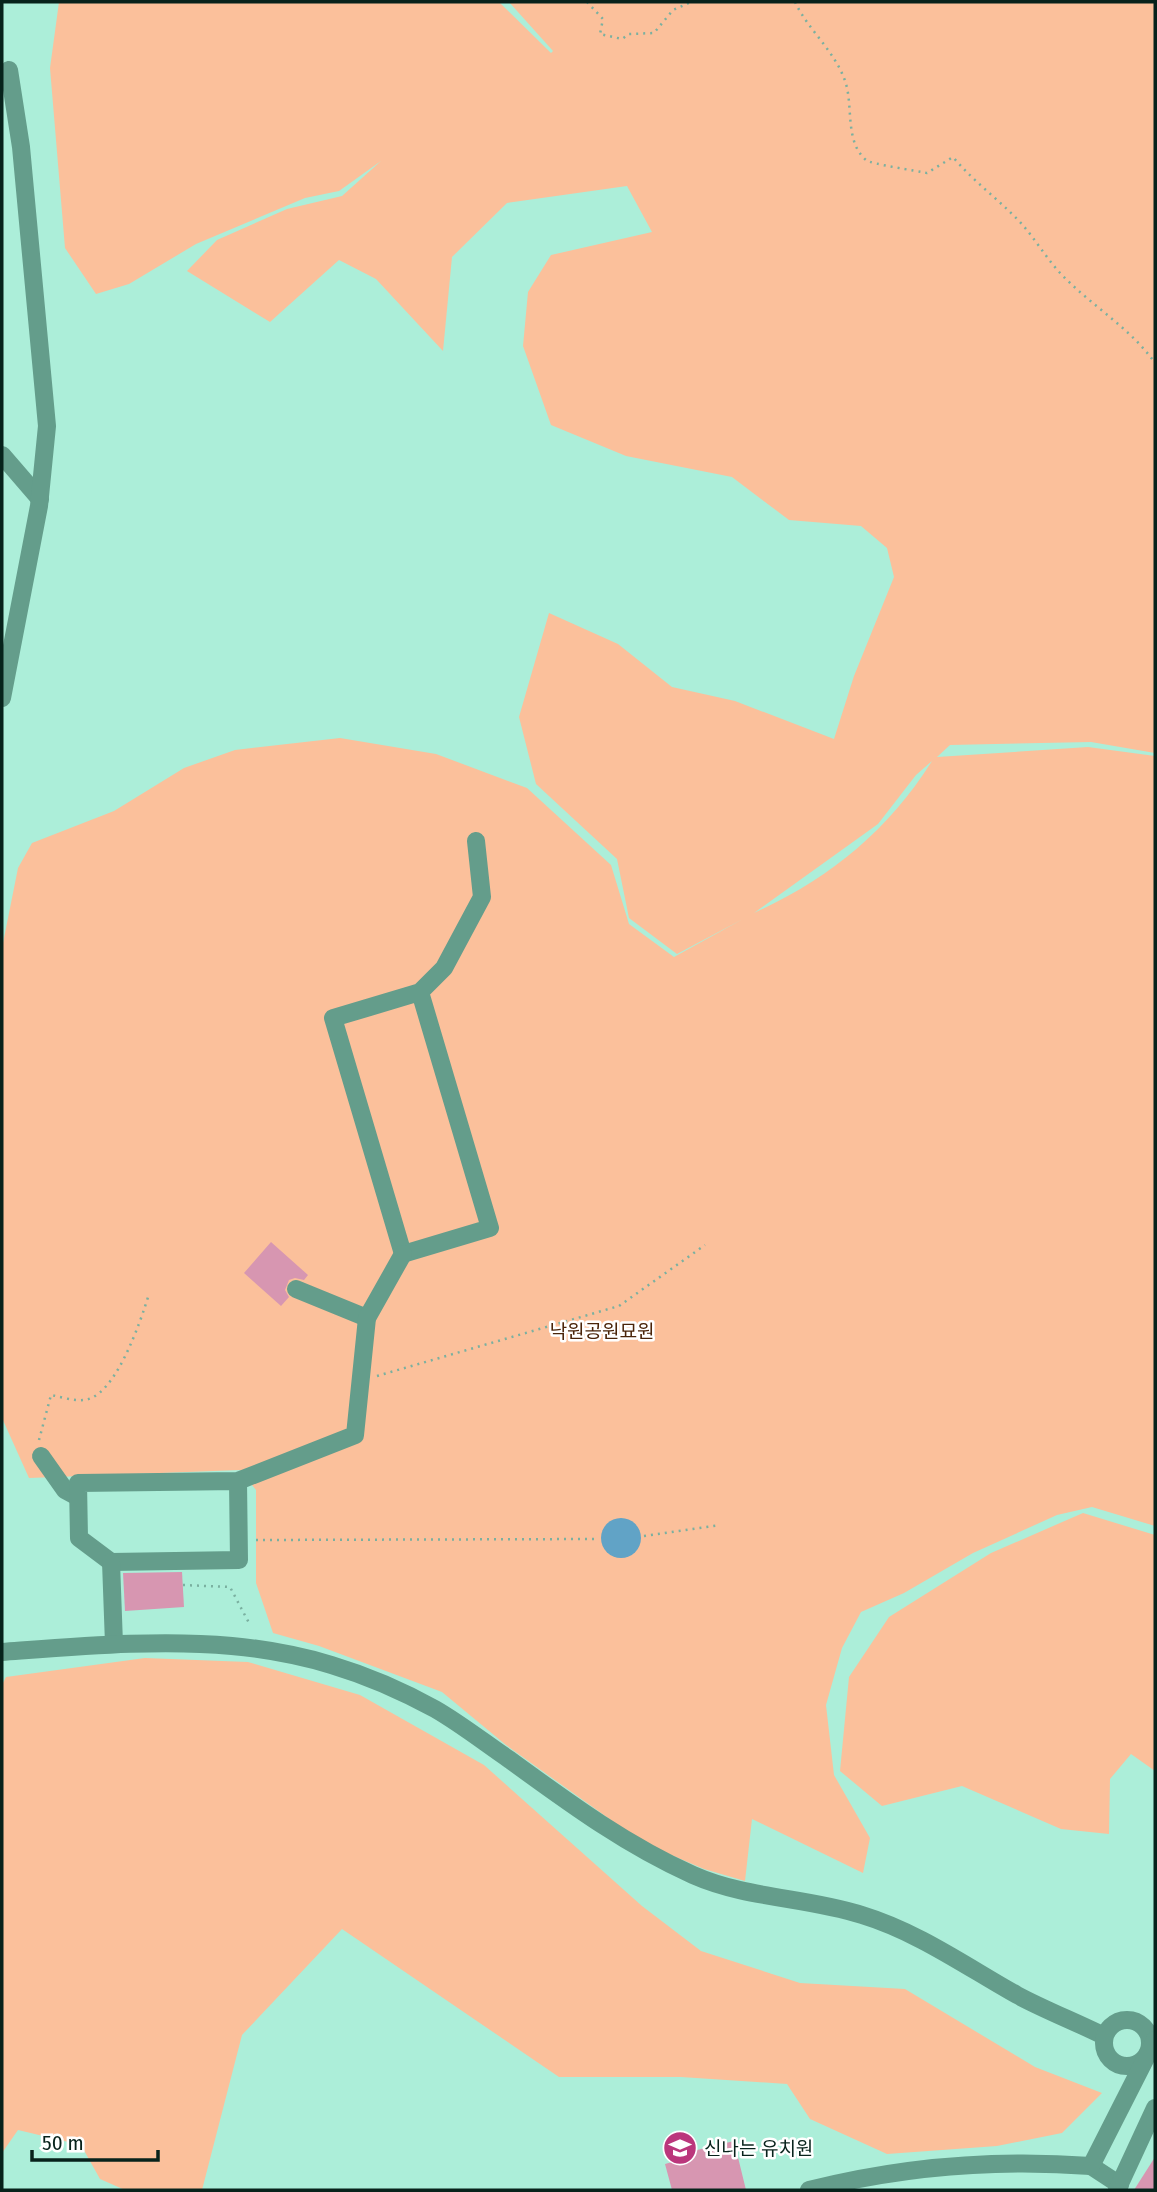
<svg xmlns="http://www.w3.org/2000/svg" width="1157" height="2192" viewBox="0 0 1157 2192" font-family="'Fira Sans Condensed','Noto Sans KR',sans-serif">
<rect width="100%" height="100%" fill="#aceed9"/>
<g fill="#fbc09b" fill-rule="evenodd">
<path d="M59,2H499L551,53L553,51L509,2H1155V753L1091,742L950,745L937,757L1088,747L1155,756V1526L1092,1507L1057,1515L973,1553L904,1593L861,1612L842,1648L826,1705L834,1775L870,1838L863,1873L752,1819L745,1881L704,1869L643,1843L506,1745L442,1692L319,1646L273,1633L256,1583V1490L240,1470L29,1478L2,1418V948L18,868L32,843L114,811L184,768L235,750L340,738L436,754L527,788L611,865L629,924L674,957L743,919L677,954L629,918L617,859L536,784L519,717L549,613L618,644L672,687L735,701L834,739L854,676L894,577L887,548L861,526L789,520L732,477L626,456L551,425L523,346L528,292L551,255L652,232L627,186L507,203L452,257L443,351L376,279L339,260L270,322L187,271L217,240L287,209L342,196L381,161L339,191L305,198L196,244L129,284L96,294L65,248L50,68ZM932,761C888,831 829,879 754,913L878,824L916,775Z"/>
<polygon points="1083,1513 1155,1535 1155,1771 1131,1754 1110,1779 1109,1834 1061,1829 962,1786 882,1806 840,1771 849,1677 889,1617 991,1553"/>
<polygon points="145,1658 248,1662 360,1695 484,1765 642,1906 701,1951 800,1983 905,1989 1035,2067 1102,2093 1062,2133 997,2146 887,2154 810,2119 787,2084 681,2077 559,2077 342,1929 242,2035 202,2190 125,2190 100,2179 81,2145 18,2130 2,2153 2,1685 6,1677"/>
</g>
<circle fill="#61a3c6" cx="621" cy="1538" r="20"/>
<g fill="#d796b1">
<polygon points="271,1242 308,1275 304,1280 295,1278 289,1280 285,1290 289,1297 281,1306 244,1273"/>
<polygon points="182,1572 184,1607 125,1611 123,1573"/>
<polygon points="734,2141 746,2190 672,2190 665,2164 690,2157 689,2152"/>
<polygon points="1155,2157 1155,2190 1134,2190"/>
</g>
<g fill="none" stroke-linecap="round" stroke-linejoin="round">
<g stroke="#7ab0a0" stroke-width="2.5" stroke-dasharray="2 5" stroke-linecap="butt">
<polyline points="587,2 603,19 600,34 622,39 629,34 654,33 673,10 691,2"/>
<path d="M795,2C808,30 837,53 846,84C853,108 845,142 866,160C870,164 918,171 927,173L953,157C974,182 997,198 1019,221C1036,239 1048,262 1066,279C1095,308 1131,329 1155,363"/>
<polyline points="377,1376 619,1306 705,1245"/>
<path d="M39,1440L51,1395C61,1397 73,1401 83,1400C115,1399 141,1320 149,1294"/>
<polyline points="644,1536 720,1525"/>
<polyline points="256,1540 597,1539"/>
<polyline points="183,1585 230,1587 249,1623"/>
</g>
<g stroke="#649d8b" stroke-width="18">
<polyline points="2,455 40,499"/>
<polyline points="2,698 39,506 47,426 21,147 9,70"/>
<polyline points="420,992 490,1228 403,1254 333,1018 420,992 444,968 482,897 476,841"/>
<polyline points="296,1289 367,1318"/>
<polyline points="41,1456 65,1490 78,1497"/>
<polyline points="238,1481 239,1560 111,1562 79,1538 78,1483 238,1481 355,1435 367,1318 403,1254"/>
<polyline points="111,1562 114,1644"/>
<path d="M2,1652C164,1640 287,1627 435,1709C461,1724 485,1743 510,1760C569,1803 626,1845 693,1875C747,1899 807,1897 862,1915C918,1932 967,1967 1017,1995C1045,2010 1076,2022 1104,2036"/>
<circle cx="1127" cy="2043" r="23"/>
<polyline points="1091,2166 1120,2185"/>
<path d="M809,2190C900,2167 998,2159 1091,2166L1155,2040"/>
<polyline points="1117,2190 1155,2108"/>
</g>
</g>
<defs>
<g id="school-disc" transform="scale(1.75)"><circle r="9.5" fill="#bb377c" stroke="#fff"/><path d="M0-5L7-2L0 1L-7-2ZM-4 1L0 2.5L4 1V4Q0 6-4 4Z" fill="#fff"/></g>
</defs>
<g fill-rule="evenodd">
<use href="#school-disc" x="680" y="2148"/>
</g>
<g text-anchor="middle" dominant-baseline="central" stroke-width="5" stroke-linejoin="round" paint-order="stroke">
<g font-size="19" fill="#4a2409" stroke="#fff">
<text x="602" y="1331">낙원공원묘원</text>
</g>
<g font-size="19" fill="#07221b" stroke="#fff" text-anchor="start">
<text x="704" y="2148">신나는 유치원</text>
</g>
</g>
<rect width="1157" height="2192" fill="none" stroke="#07221b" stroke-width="7"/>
<path d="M32 2150v10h126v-10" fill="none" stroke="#07221b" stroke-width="3.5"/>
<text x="42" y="2150" font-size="21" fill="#07221b" stroke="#ffffff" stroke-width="5" paint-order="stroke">50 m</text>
</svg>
